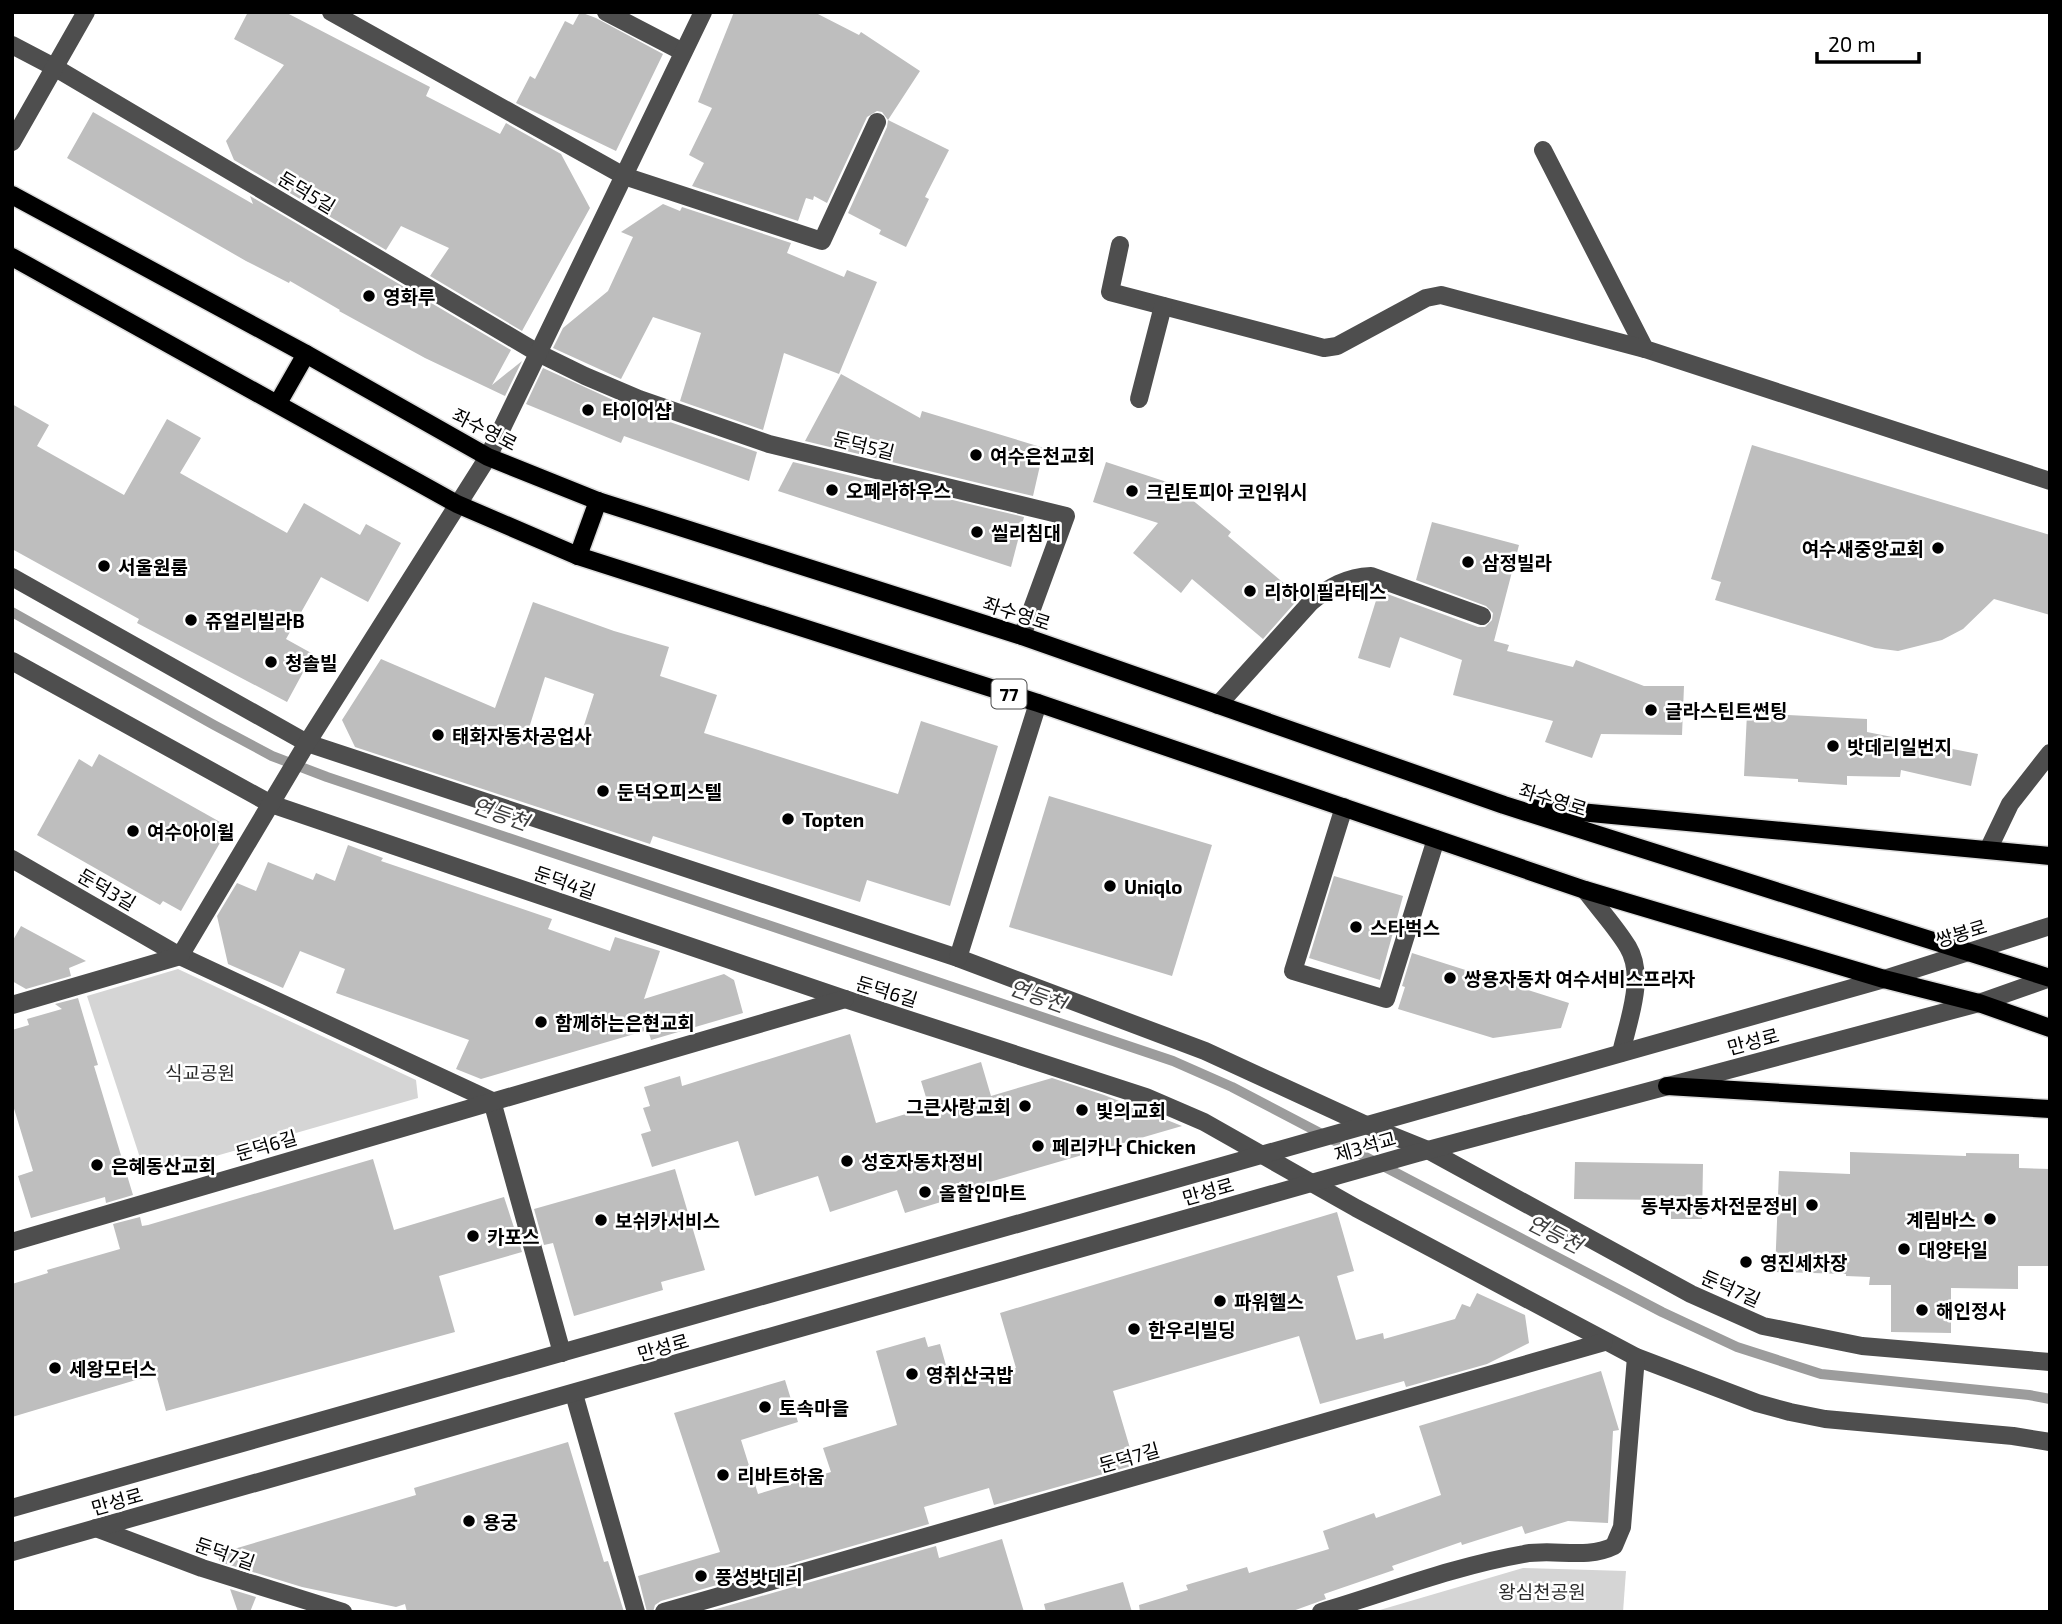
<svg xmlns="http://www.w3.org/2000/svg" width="2062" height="1624" viewBox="0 0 2062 1624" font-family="'Exo 2','Noto Sans KR',sans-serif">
<rect width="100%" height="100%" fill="#fff"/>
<g fill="#d5d5d5">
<polygon points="178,969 416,1080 418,1098 146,1176 87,996"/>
<polygon points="1523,1568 1626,1571 1623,1612 1373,1612"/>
</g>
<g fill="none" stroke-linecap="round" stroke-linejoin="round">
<polyline stroke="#9c9c9c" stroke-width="10" points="12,612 214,725 272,756 327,777 1173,1061 1232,1087 1662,1312 1737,1347 1821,1374 2029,1395 2050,1399"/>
</g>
<g fill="#bebebe" fill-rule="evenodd">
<polygon points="248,12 285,12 430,87 426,96 500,134 506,123 561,154 590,208 522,331 430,276 449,248 401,226 386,250 234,160 226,141 284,65 234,39"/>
<polygon points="580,12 596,18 663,54 616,151 516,103 530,76 535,79 565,21 573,25"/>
<polygon points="734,12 814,12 859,35 861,32 920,71 888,120 882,112 877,111 867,117 827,203 814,196 813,200 806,198 798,221 692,186 704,163 689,155 712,108 698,102"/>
<polygon points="93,112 253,204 250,196 511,350 492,385 522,361 505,396 425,358 339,311 340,310 290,281 289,283 246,261 67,158"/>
<polygon points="888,120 949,150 925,197 929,199 906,247 879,234 881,230 848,213 887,127"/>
<polygon points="663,204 680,211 682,207 791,243 787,253 844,277 847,270 877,282 839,374 784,353 763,430 680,401 701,333 653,317 621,379 553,348 563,328 608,291 633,237 621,232"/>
<polygon points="543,368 635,410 757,452 749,481 624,436 621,443 526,404"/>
<polygon points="841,374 920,418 922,411 1044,448 1033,496 805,441"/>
<polygon points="12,404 49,425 37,446 124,495 167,419 201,438 180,473 287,533 304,503 360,535 366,524 401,543 368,602 321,577 286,639 313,654 287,702 137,623 139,619 12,549"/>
<polygon points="1752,445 2050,535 2050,615 1994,599 1963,629 1942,640 1898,651 1875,648 1715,600 1721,582 1711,579"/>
<polygon points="793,462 1024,517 1011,567 778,491"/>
<polygon points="1106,462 1173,484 1231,532 1228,536 1300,597 1263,639 1192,579 1181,593 1133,553 1158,523 1093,502"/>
<polygon points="1432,522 1519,545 1494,641 1509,645 1507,651 1573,667 1576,660 1644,686 1684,686 1682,735 1601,734 1592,758 1545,742 1553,721 1453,695 1462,660 1400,637 1390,668 1358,658 1379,591 1478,627 1485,627 1492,620 1493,613 1486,606 1416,580"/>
<path d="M533,602L614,631L669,647L660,676L717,695L704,733L898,794L921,721L998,746L950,906L867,880L860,902L653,836L650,844L355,747L342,720L381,659L495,708ZM545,677L594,694L578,744L529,728Z"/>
<polygon points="1747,713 1867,719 1867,732 1978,754 1971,786 1901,770 1900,777 1847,776 1847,785 1798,782 1798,779 1744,776"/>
<polygon points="99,754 229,827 181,911 163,901 160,905 37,835 79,759 92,767"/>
<polygon points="1049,796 1212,845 1172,976 1009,927"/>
<polygon points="348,845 383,858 381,861 552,919 548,929 610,951 615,937 660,951 644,999 724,974 734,980 743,1013 651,1040 648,1030 481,1079 456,1069 469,1040 336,993 345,969 300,951 283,988 228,964 217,916 237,883 256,891 268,862 313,880 316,873 335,881"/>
<polygon points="1334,876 1403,896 1380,980 1309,958"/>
<polygon points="21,926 86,961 69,968 71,976 26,989 12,981 12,942"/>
<polygon points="1412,953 1569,1003 1561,1028 1493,1038 1398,1009 1405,987 1402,986"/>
<polygon points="78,998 98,1065 94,1066 133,1195 106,1203 105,1197 31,1218 18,1176 33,1171 12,1102 12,1030 29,1025 27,1019 62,1009 55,1004"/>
<polygon points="850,1034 876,1123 929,1107 921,1081 981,1062 991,1096 1052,1078 1104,1095 1182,1126 952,1193 954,1198 905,1213 897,1190 830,1212 818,1176 755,1196 738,1141 652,1167 641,1134 651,1131 643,1108 650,1106 644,1087 680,1076 682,1086"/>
<polygon points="1850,1152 1966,1156 1966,1153 2019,1154 2019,1168 2050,1169 2050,1266 2018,1266 2018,1289 1951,1288 1951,1333 1891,1332 1891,1285 1869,1285 1870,1277 1846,1276 1846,1274 1775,1272 1779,1171 1850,1174"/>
<polygon points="373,1159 394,1230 504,1197 522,1252 439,1276 455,1332 166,1411 156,1374 12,1417 12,1284 48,1273 47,1270 120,1249 113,1224 140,1217 142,1226 148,1225"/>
<polygon points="1575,1162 1703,1164 1702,1219 1671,1219 1671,1200 1574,1199"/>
<polygon points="675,1169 705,1270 661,1282 663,1290 574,1316 553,1243 544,1245 534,1209"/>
<polygon points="1337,1212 1354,1271 1337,1276 1356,1340 1383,1333 1384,1339 1455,1319 1462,1304 1470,1307 1477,1293 1525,1315 1529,1343 1487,1364 1406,1387 1404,1381 1320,1404 1299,1336 1113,1391 1135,1465 994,1505 989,1488 924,1507 929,1524 661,1601 655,1605 653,1612 647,1612 638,1576 720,1552 674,1413 785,1380 798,1422 741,1440 758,1494 831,1472 823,1448 897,1425 876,1351 925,1337 928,1347 940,1344 952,1387 1016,1368 1000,1313"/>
<polygon points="1601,1371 1619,1430 1613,1431 1608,1523 1568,1521 1525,1534 1522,1526 1462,1545 1461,1542 1392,1566 1394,1570 1324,1594 1326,1599 1290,1612 1140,1612 1139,1605 1188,1590 1186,1585 1247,1567 1249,1573 1329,1549 1323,1531 1374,1513 1376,1518 1441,1495 1419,1426"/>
<polygon points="568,1442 604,1562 608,1561 624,1612 407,1612 405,1604 396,1607 302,1587 220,1562 217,1554 416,1495 414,1488"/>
<polygon points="1002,1539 1024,1612 706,1612 936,1546 939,1558"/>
<polygon points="1123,1582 1132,1612 1046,1612 1044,1604"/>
<polygon points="230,1589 256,1597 250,1612 238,1612"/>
</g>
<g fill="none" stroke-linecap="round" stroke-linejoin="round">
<g stroke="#dbdbdb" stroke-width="21">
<g id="major">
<polyline points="12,195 306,354 488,457 598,501 1022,636 1504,805 2050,978"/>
<polyline points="12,257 457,504 578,556 1038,703 1585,890 1884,979 1979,1003 2050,1028"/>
<polyline points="278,403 306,354"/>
<polyline points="578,556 598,501"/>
<polyline points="1537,808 2050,856"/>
<polyline points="1667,1086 2050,1109"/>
</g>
</g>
<g stroke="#4e4e4e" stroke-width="18">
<polyline points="331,12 624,176 822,241 877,122"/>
<polyline points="606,12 683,52"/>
<polyline points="12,45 54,67 538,353 585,376 639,399 769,444 1066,516 1022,636"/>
<polyline points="12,142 86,12"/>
<polyline points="1543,150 1645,349 2050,481"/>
<polyline points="1120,245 1110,292 1324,348 1337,346 1426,298 1441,295 1645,349"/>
<polyline points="1139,399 1163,306"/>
<polyline points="12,577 307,743 958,958 1205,1051 1366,1125 1428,1150 1691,1294 1763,1326 1862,1346 2050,1362"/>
<polyline points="12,661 271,804 845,999 1146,1097 1204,1122 1356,1208 1636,1357 1757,1403 1790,1412 1825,1419 2013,1436 2050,1442"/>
<path d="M1218,705L1311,602C1329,587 1347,577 1371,576L1482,616"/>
<polyline points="1344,807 1293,971 1386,999 1436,839"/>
<polyline points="1988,850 2010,804 2050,753"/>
<polyline points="12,859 180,956 492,1101 562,1353"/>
<path d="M1585,890C1599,909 1616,927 1628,947C1646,977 1628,1021 1621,1053"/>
<polyline points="958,958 1038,703"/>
<polyline points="12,1005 180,956 307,743 488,457 703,12"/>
<polyline points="12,1242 845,999"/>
<polyline points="574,1394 636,1612"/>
<polyline points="12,1508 1884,979 2050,926"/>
<polyline points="96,1528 202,1568 343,1612"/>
<polyline points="12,1552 1417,1153 1979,1003 2050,978"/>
<polyline points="664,1612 1604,1342"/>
<path d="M1321,1612C1388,1592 1455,1566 1524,1554C1553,1548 1586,1560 1614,1546L1622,1527L1636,1357"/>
</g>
<use href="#major" stroke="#000" stroke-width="18"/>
</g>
<g fill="#000" stroke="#fff" stroke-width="2.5">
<circle cx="369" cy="296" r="7"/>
<circle cx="588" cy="410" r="7"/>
<circle cx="976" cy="455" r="7"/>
<circle cx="832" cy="490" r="7"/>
<circle cx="1132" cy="491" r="7"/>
<circle cx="977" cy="532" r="7"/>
<circle cx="1938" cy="548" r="7"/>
<circle cx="1468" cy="562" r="7"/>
<circle cx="104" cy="566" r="7"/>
<circle cx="1250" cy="591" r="7"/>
<circle cx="191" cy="620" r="7"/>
<circle cx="271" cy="662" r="7"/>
<circle cx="1651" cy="710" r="7"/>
<circle cx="438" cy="735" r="7"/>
<circle cx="1833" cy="746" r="7"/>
<circle cx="603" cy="791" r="7"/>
<circle cx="788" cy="819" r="7"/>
<circle cx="133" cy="831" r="7"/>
<circle cx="1110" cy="886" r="7"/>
<circle cx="1356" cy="927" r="7"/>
<circle cx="1450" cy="978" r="7"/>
<circle cx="541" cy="1022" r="7"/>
<circle cx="1025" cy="1106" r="7"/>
<circle cx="1082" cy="1110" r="7"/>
<circle cx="1038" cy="1146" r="7"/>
<circle cx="847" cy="1161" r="7"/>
<circle cx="97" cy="1165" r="7"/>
<circle cx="925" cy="1192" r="7"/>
<circle cx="1812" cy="1205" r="7"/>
<circle cx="1990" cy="1219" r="7"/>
<circle cx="601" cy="1220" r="7"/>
<circle cx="473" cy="1236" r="7"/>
<circle cx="1904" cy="1249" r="7"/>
<circle cx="1746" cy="1262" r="7"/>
<circle cx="1220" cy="1301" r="7"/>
<circle cx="1922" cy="1310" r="7"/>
<circle cx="1134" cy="1329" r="7"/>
<circle cx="55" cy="1368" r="7"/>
<circle cx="912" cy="1374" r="7"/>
<circle cx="765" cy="1407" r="7"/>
<circle cx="723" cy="1475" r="7"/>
<circle cx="469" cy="1521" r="7"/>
<circle cx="701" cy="1576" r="7"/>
</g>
<g text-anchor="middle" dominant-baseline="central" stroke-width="5" stroke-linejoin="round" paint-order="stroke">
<rect fill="#fff" stroke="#4c4c4c" stroke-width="2" x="991.5" y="679.5" width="35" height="29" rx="5"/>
<g font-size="18" font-weight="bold" fill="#000">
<text x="1009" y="694">77</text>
</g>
<g font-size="19" fill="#000" stroke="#fff">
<text transform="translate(307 192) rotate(31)">둔덕5길</text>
<text transform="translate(485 429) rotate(27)">좌수영로</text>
<text transform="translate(864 445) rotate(14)">둔덕5길</text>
<text transform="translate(1017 613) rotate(18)">좌수영로</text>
<text transform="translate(1553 799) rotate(17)">좌수영로</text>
<text transform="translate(565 882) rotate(19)">둔덕4길</text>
<text transform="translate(107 889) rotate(30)">둔덕3길</text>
<text transform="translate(1961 933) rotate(-17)">쌍봉로</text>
<text transform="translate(887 991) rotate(17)">둔덕6길</text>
<text transform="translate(1753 1041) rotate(-15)">만성로</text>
<text transform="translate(266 1145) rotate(-16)">둔덕6길</text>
<text transform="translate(1365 1146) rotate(-16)">제3석교</text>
<text transform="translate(1208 1191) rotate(-16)">만성로</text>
<text transform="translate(1731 1288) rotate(24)">둔덕7길</text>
<text transform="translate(663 1347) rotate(-16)">만성로</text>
<text transform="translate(1129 1457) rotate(-16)">둔덕7길</text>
<text transform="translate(117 1501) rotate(-16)">만성로</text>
<text transform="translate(225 1553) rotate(19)">둔덕7길</text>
</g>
<g font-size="19" font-weight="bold" fill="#000" stroke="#fff" text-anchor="start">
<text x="383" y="296">영화루</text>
<text x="602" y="410">타이어샵</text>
<text x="990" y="455">여수은천교회</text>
<text x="846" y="490">오페라하우스</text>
<text x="1146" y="491">크린토피아 코인워시</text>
<text x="991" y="532">씰리침대</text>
<text x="1924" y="548" text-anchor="end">여수새중앙교회</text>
<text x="1482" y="562">삼정빌라</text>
<text x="118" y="566">서울원룸</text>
<text x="1264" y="591">리하이필라테스</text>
<text x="205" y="620">쥬얼리빌라B</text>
<text x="285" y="662">청솔빌</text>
<text x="1665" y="710">글라스틴트썬팅</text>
<text x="452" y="735">태화자동차공업사</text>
<text x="1847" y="746">밧데리일번지</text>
<text x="617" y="791">둔덕오피스텔</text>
<text x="802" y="819">Topten</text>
<text x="147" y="831">여수아이윌</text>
<text x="1124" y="886">Uniqlo</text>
<text x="1370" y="927">스타벅스</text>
<text x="1464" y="978">쌍용자동차 여수서비스프라자</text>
<text x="555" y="1022">함께하는은현교회</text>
<text x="1011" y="1106" text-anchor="end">그큰사랑교회</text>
<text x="1096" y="1110">빛의교회</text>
<text x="1052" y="1146">페리카나 Chicken</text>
<text x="861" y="1161">성호자동차정비</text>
<text x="111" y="1165">은혜동산교회</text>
<text x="939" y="1192">올할인마트</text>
<text x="1798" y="1205" text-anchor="end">동부자동차전문정비</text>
<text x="1976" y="1219" text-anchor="end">계림바스</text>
<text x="615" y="1220">보쉬카서비스</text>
<text x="487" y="1236">카포스</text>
<text x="1918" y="1249">대양타일</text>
<text x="1760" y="1262">영진세차장</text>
<text x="1234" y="1301">파워헬스</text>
<text x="1936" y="1310">해인정사</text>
<text x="1148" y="1329">한우리빌딩</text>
<text x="69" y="1368">세왕모터스</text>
<text x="926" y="1374">영취산국밥</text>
<text x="779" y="1407">토속마을</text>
<text x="737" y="1475">리바트하움</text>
<text x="483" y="1521">용궁</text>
<text x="715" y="1576">풍성밧데리</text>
</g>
<g font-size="19" fill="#2c2c2c" stroke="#fff">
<text x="200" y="1072">식교공원</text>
<text x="1542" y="1591">왕심천공원</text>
</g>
<g font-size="21" font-style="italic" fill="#3d3d3d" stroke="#fff">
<text transform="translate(501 813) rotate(19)">연등천</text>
<text transform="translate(1038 995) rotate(19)">연등천</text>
<text transform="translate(1555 1233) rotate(27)">연등천</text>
</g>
</g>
<rect width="2062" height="1624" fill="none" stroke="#000000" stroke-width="28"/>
<path d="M1817 52v10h102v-10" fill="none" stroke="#000000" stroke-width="3.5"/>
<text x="1828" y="52" font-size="21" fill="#000000" stroke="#ffffff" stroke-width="5" paint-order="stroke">20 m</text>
</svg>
